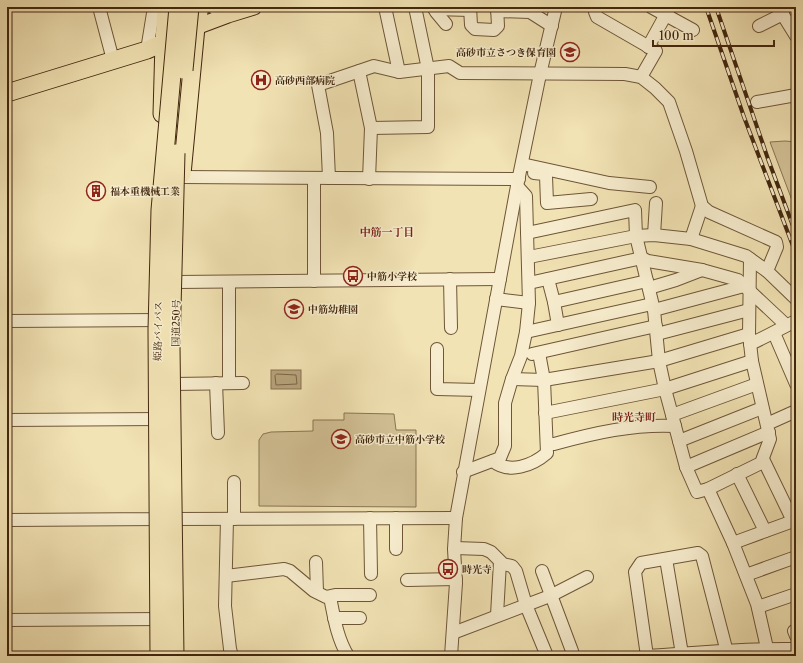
<svg xmlns="http://www.w3.org/2000/svg" width="803" height="663" viewBox="0 0 803 663" font-family="'Libre Caslon Text','Noto Serif JP',serif">
<rect width="100%" height="100%" fill="#f2e3b4"/>
<filter id="stains"><feTurbulence type="fractalNoise" baseFrequency=".005" numOctaves="4"/><feColorMatrix values="0 0 0 0 .2 0 0 0 0 .09 0 0 0 0 .02 0 0 0 .5 -.17"/></filter>
<radialGradient id="worn" r=".72"><stop offset=".6" stop-color="#630" stop-opacity="0"/><stop offset="1" stop-color="#630" stop-opacity=".3"/></radialGradient>
<g fill="#d4c398" stroke="#8b7553">
<polygon points="785,141 796,142 796,211 770,142"/>
<polygon points="344,413 394,414 396,430 416,430 416,507 259,506 259,440 263,434 271,432 313,431 313,420 344,420"/>
</g>
<rect fill="#b6a37c" stroke="#887150" x="271" y="370" width="30" height="19"/>
<g fill="none" stroke-linecap="round" stroke-linejoin="round">
<polygon stroke="#7c6545" stroke-width="1" points="277,374 296,375 297,384 276,385 275,376"/>
<g stroke="#6e5638" stroke-width="14">
<g id="minor">
<polyline points="99,7 113,60"/>
<polyline points="213,7 219,12 228,15"/>
<polyline points="385,7 399,72"/>
<polyline points="434,7 436,12 446,24"/>
<polyline points="470,7 471,25 475,29 494,30 498,26 497,7"/>
<polyline points="597,7 595,12 597,17 656,51 641,77"/>
<polyline points="651,7 693,30"/>
<polyline points="778,7 796,36"/>
<polyline points="434,9 470,10"/>
<polyline points="497,11 530,12 552,26"/>
<polyline points="759,26 783,14"/>
<polyline points="648,47 670,7"/>
<polyline points="147,50 154,7"/>
<polyline points="359,71 371,128 369,179"/>
<polyline points="757,102 796,95"/>
<polyline points="371,128 428,127 428,69 415,7"/>
<polyline points="522,164 609,183 650,187"/>
<polyline points="534,173 544,174 546,176 547,203 591,199"/>
<polyline points="182,177 519,179"/>
<polyline points="314,178 314,281"/>
<polyline points="329,178 327,133 318,85 374,66 399,72 449,66 460,73 625,74 641,77 655,88 669,102 686,151 702,206 709,212 776,242 777,247 767,271"/>
<polyline points="527,233 635,210 636,236 654,310 659,361 665,389 686,467 697,492 708,489 761,463 770,439 752,361 749,334 750,259"/>
<polyline points="654,235 656,203"/>
<polyline points="691,239 702,206"/>
<polyline points="529,257 636,236 654,235 691,239 746,256 767,271 796,299"/>
<polyline points="450,279 451,328"/>
<polyline points="548,279 554,302 558,325"/>
<polyline points="177,282 500,279"/>
<polyline points="229,282 229,383"/>
<polyline points="529,283 642,258 648,261 702,270 738,280 786,325"/>
<polyline points="649,288 676,280 702,270"/>
<polyline points="496,299 529,303"/>
<polyline points="554,302 647,281"/>
<polyline points="654,310 744,286"/>
<polyline points="7,321 161,320"/>
<polyline points="526,332 652,304"/>
<polyline points="774,333 796,384"/>
<polyline points="657,334 749,310"/>
<path d="M750,344C766,337 781,328 796,321"/>
<polyline points="437,349 437,389 479,390"/>
<polyline points="532,354 656,326"/>
<polyline points="512,379 544,380 659,361 749,334"/>
<polyline points="216,383 218,433"/>
<polyline points="174,384 243,383"/>
<polyline points="545,413 665,389 752,361"/>
<polyline points="672,415 757,384"/>
<polyline points="7,420 160,419"/>
<polyline points="767,424 796,411"/>
<polyline points="679,441 762,408"/>
<path d="M547,444H554C594,433 633,424 675,426"/>
<polyline points="763,459 793,521"/>
<path d="M493,461C509,474 532,466 547,453L544,380L539,353"/>
<polyline points="686,467 769,432"/>
<polyline points="463,472 500,458 505,446 505,403 512,379 521,356 526,332 529,303 526,196 517,186"/>
<polyline points="737,474 765,531"/>
<polyline points="234,482 234,519"/>
<polyline points="708,489 733,543 757,604 767,648"/>
<polyline points="370,518 371,574"/>
<polyline points="396,518 396,549"/>
<polyline points="227,519 225,606 230,649 232,656"/>
<polyline points="7,520 161,519 163,516 168,516 171,519 456,518"/>
<polyline points="733,543 796,520"/>
<polyline points="455,548 484,549 491,552 503,564 512,566 516,571 526,605 547,656"/>
<polyline points="666,559 682,654"/>
<polyline points="316,562 317,592"/>
<polyline points="542,571 572,651 573,656"/>
<polyline points="746,575 796,557"/>
<polyline points="226,576 284,569 290,571 314,591 326,597 335,595 370,595"/>
<polyline points="407,580 456,579"/>
<path d="M330,597C334,617 337,638 348,656"/>
<polyline points="758,607 796,594"/>
<polyline points="497,615 500,562"/>
<polyline points="334,618 360,618"/>
<polyline points="7,620 163,619"/>
<polyline points="796,630 794,631 796,636"/>
<polyline points="453,633 550,596 587,577"/>
<polyline points="451,656 456,583 454,549 456,518 517,186 540,74 556,7"/>
<polyline points="647,656 635,572 641,563 698,553 702,556 728,656"/>
<path d="M648,656C697,653 746,648 796,649"/>
</g>
</g>
<g stroke="#42270e" stroke-width="17">
<polyline id="major" points="196,27 228,15 254,7"/>
</g>
<g stroke="#42270e" stroke-width="19">
<g id="highway">
<polyline points="7,93 147,50 172,39"/>
<polyline points="162,114 164,42 166,7"/>
<polyline points="182,174 196,27 200,7"/>
</g>
</g>
<use href="#minor" stroke="#f7edce" stroke-width="12"/>
<use href="#major" stroke="#f2e3b4" stroke-width="15"/>
<use href="#highway" stroke="#f2e3b4" stroke-width="17"/>
<g stroke="#42270e" stroke-width="4">
<g id="rail">
<polyline points="706,7 744,117 796,254"/>
<polyline points="716,7 768,159 796,234"/>
</g>
</g>
<use href="#rail" stroke="#f7edce" stroke-width="2.5" stroke-dasharray="8" stroke-linecap="butt"/>
<g stroke="#42270e" stroke-width="19" stroke-linecap="butt">
<g id="highway-bridge">
<polyline points="184,70 190,7"/>
<polyline points="159,656 157,330 160,210 178,7"/>
<polyline points="175,656 171,347 176,153"/>
</g>
</g>
<use href="#highway-bridge" stroke="#f2e3b4" stroke-width="17"/>
</g>
<defs>
<g id="school-ring" transform="scale(1)"><circle r="9.5" fill="#f7edce" stroke="#8f2418" stroke-width="1.5"/><path d="M0-5L7-2L0 1L-7-2ZM-4 1L0 2.5L4 1V4Q0 6-4 4Z" fill="#8f2418"/></g>
<g id="hospital-ring" transform="scale(1)"><circle r="9.5" fill="#f7edce" stroke="#8f2418" stroke-width="1.5"/><path d="M-5-5h3v3.5h4V-5h3V5h-3V1.5h-4V5h-3Z" fill="#8f2418"/></g>
<g id="building-ring" transform="scale(1)"><circle r="9.5" fill="#f7edce" stroke="#8f2418" stroke-width="1.5"/><path d="M-4-6H4V6H1V3H-1V6H-4ZM-2.5-4.3h1.7v1.8h-1.7ZM.8-4.3h1.7v1.8H.8ZM-2.5-1h1.7V.8h-1.7ZM.8-1h1.7V.8H.8Z" fill="#8f2418"/></g>
<g id="bus-ring" transform="scale(1)"><circle r="9.5" fill="#f7edce" stroke="#8f2418" stroke-width="1.5"/><path d="M-5-6H5V4H4V6H2V4H-2V6H-4V4H-5ZM-3.5-4V0h7V-4ZM-3.5 1.2v1.5H-2V1.2ZM2 1.2v1.5H3.5V1.2Z" fill="#8f2418"/></g>
</defs>
<g fill-rule="evenodd">
<use href="#school-ring" x="570" y="52"/>
<use href="#hospital-ring" x="261" y="80"/>
<use href="#building-ring" x="96" y="191"/>
<use href="#bus-ring" x="353" y="276"/>
<use href="#school-ring" x="294" y="309"/>
<use href="#school-ring" x="341" y="439"/>
<use href="#bus-ring" x="448" y="569"/>
</g>
<g text-anchor="middle" dominant-baseline="central" stroke-width="3" stroke-linejoin="round" paint-order="stroke">
<g font-size="10" font-weight="bold" fill="#42270e" stroke="#f7edce" text-anchor="start">
<text x="556" y="52" text-anchor="end">高砂市立さつき保育園</text>
<text x="275" y="80">高砂西部病院</text>
<text x="110" y="191">福本重機械工業</text>
<text x="367" y="276">中筋小学校</text>
<text x="308" y="309">中筋幼稚園</text>
<text x="355" y="439">高砂市立中筋小学校</text>
<text x="462" y="569">時光寺</text>
</g>
<g font-size="10" fill="#42270e" stroke="#f7edce">
<text transform="translate(176 323) rotate(-89)">国道250号</text>
<text transform="translate(158 331) rotate(-89)">姫路バイパス</text>
</g>
<g font-size="11" font-weight="bold" fill="#7a1f14" stroke="#f7edce">
<text x="387" y="232">中筋一丁目</text>
<text x="634" y="417">時光寺町</text>
</g>
</g>
<rect width="803" height="663" fill="none" stroke="#f2e3b4" stroke-width="24"/>
<rect x="8" y="8" width="787" height="647" fill="none" stroke="#42270e" stroke-width="2"/>
<rect x="12" y="12" width="779" height="639" fill="none" stroke="#42270e"/>
<path d="M653 40v6h121v-6" fill="none" stroke="#42270e" stroke-width="2"/>
<text x="659" y="40" font-size="12" fill="#42270e" stroke="#f7edce" stroke-width="3" paint-order="stroke">100 m</text>
<rect width="100%" height="100%" filter="url(#stains)"/>
<rect width="100%" height="100%" fill="url(#worn)"/>
</svg>
